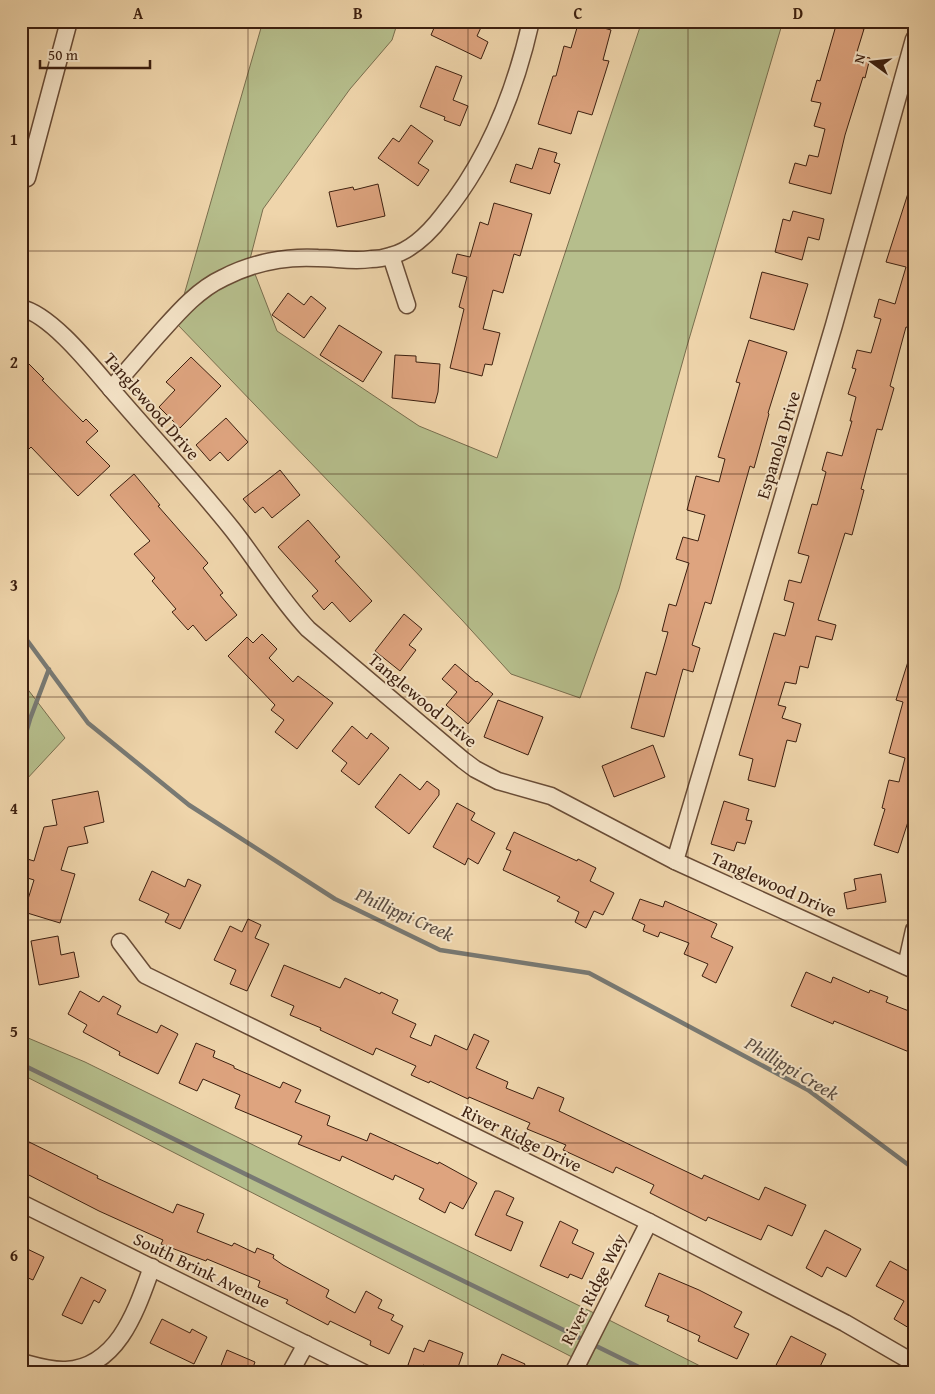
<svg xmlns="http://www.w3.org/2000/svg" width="935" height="1394" viewBox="0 0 935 1394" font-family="'Gentium Book Plus',serif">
<rect width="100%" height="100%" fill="#efd5ab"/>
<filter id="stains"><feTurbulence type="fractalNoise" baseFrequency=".004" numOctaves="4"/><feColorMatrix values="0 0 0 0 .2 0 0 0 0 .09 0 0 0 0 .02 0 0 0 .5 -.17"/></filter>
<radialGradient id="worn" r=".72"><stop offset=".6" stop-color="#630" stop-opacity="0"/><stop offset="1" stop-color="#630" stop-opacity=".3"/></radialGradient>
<g fill="#b6be8c" stroke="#796e4e">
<polygon points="263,21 398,21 392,40 350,89 263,209 250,259 220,270 205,279 184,295"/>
<path d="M642,21H783L687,346L619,589L580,698L511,674L462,620L178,325C193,310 207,295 226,285C235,280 246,277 255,274L277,331L419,426L497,458Z"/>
<polygon points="26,687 65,738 25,781 21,794 21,696"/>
<polygon points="21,1035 85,1062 594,1313 572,1357 21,1074"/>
<polygon points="609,1320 714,1373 601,1373 587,1365"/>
</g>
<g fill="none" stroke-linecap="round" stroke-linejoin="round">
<g stroke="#787973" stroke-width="4.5">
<polyline points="21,632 88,723 189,805 335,899 440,950 589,973 808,1090 914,1169"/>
<polyline points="21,750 30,719 49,669"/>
<polyline points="21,1064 651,1373"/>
</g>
</g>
<g fill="#dea47f" stroke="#3c1f0f">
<polygon points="437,21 484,21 477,36 488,42 481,59 431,35"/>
<polygon points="579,21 611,30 603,60 609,61 592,115 578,111 571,134 538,124 553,76 556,76 564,46 571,48"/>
<polygon points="837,22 864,29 856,55 870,58 865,78 863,77 845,135 831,194 789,183 795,163 806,166 809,155 818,157 825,129 814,126 821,103 811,101 817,80 820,81"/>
<polygon points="436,66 462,76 453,100 468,106 460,126 444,120 445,117 420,107"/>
<polygon points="411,125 433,141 418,163 429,170 418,186 378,158 393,138 399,142"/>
<polygon points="539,148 557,153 554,162 560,164 550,194 510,182 516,164 532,169"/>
<polygon points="378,184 385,216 337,227 329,192 353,187 354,190"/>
<polygon points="911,184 914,184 914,329 906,327 890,386 894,388 882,430 877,429 861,489 864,490 852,535 845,533 818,620 836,625 832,640 816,636 808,668 800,666 796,684 785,682 778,705 786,707 782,718 801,724 796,742 787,740 775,787 748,780 753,759 739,755 774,633 785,636 794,603 784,600 789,580 801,583 809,556 798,553 812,504 817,505 826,472 822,470 827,452 842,456 852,421 850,421 856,397 848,394 856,369 852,368 857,350 871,353 881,319 874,317 879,299 895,304 906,267 886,262"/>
<polygon points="494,203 532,214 520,256 514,254 503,293 493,290 483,329 500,333 492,365 485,364 482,376 450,368 464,309 459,307 467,277 452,273 457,254 470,257 480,222 488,225"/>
<polygon points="793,211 824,219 819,240 808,237 802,260 775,252 783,219 790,221"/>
<polygon points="762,272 808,284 794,330 750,318"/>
<polygon points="288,293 304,305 311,296 326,308 304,338 272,315"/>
<polygon points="339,325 382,352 363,382 320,355"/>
<polygon points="749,340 787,352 768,413 769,414 754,468 750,466 711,604 705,602 692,645 700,648 693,672 683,669 664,737 631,728 646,672 656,675 668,632 662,631 669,604 676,606 689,563 676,559 683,537 698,541 705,515 687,510 696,476 719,482 725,459 718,457 740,383 736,382"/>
<polygon points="395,355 416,356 416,362 440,364 438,392 435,403 392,398"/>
<polygon points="191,357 221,386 180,428 159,407 175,390 166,382"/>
<polygon points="27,362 44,379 42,380 83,422 86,419 98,431 86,442 110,466 78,496 31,447 27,451 21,445 21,368"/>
<polygon points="226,418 248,442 228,461 220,452 210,461 196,445"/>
<polygon points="280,470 300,495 272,518 263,507 255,513 243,499"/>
<polygon points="134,474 160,505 158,506 208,563 203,568 223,593 220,595 237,615 206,641 193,625 188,630 172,612 176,609 152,581 155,578 134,554 150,541 110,495"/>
<polygon points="308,520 340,557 335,561 372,601 350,622 332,602 324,610 312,596 318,591 278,547"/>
<polygon points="404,614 422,629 409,645 416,650 400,671 375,651"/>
<polygon points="262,634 277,649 269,658 293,682 298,676 333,703 297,749 275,732 284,720 271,710 275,705 228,656 247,637 253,643"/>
<polygon points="911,652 914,653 914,803 898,853 874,845 885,809 882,808 889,780 899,782 905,758 889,753 903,702 896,700"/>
<polygon points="455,664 476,682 477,681 493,694 468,724 446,705 457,692 442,679"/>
<polygon points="498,700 543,717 528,755 484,737"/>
<polygon points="352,726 367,739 371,733 389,748 359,785 341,771 347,763 332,751"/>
<polygon points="653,745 665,777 614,797 602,766"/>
<polygon points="400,774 420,790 427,781 439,790 439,795 409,834 375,807"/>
<polygon points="98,791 104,822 84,827 88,843 68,847 61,870 75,874 60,923 24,912 34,880 21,876 21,868 24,858 34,861 44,827 57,825 52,800"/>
<polygon points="724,801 749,809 746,820 752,821 745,844 737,842 734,851 711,844"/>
<polygon points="457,803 475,813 471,820 495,833 478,864 468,858 465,865 433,847"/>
<polygon points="514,832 577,861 578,859 596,868 590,881 614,893 603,915 594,911 586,928 575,922 579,912 557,901 560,897 503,870 511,851 506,849"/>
<polygon points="152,871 185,887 188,879 201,885 180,929 165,922 169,914 139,900"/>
<polygon points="881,874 886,902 847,909 844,893 856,890 854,879"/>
<polygon points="640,899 663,907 665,901 717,924 711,937 733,947 716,983 702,976 708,964 684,954 689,943 660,932 658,937 643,931 645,925 632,919"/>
<polygon points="248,919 261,925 255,938 269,944 247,991 230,984 236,970 214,960 230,926 242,932"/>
<polygon points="58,936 61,955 74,952 79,977 39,985 31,941"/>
<polygon points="284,965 340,988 345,978 380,994 381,992 398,1000 392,1013 416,1024 410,1037 431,1046 435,1035 467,1050 474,1034 489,1041 476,1068 508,1082 506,1088 533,1099 538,1087 564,1098 559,1111 702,1179 704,1175 759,1200 765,1187 806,1205 792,1236 768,1225 761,1240 708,1217 706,1221 650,1193 654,1185 616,1167 613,1173 563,1150 566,1145 527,1129 530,1123 469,1097 468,1099 430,1081 429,1083 411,1075 416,1066 376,1048 373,1055 320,1030 321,1028 290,1015 294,1006 271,996"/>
<polygon points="806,972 831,983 833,977 869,993 870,990 888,997 886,1002 914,1013 914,1054 834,1021 833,1024 791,1006"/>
<polygon points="80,991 99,1002 103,996 121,1006 117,1014 157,1033 161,1025 178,1034 158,1074 119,1055 120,1052 83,1032 87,1025 68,1014"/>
<polygon points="196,1043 215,1051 213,1057 234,1066 234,1068 280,1088 283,1082 301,1090 295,1102 330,1116 327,1125 367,1141 370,1133 438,1164 439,1162 477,1183 463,1209 450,1202 445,1213 419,1199 424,1189 395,1175 393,1180 342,1156 340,1161 298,1144 302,1136 235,1108 240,1095 203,1079 197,1091 179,1083"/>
<polygon points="21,1138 98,1176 97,1178 173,1213 177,1204 204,1214 197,1232 232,1246 234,1243 255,1253 257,1248 274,1255 273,1258 283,1265 329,1290 326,1297 355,1313 366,1291 382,1300 378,1308 394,1315 391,1320 403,1326 389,1354 370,1345 371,1341 330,1321 328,1325 286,1303 288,1300 258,1287 260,1281 207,1259 206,1261 161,1244 163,1240 99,1211 21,1171"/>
<polygon points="495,1191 499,1191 514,1198 506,1215 523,1222 511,1251 475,1235"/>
<polygon points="560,1221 578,1230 572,1243 594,1253 582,1279 570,1274 568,1278 540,1266"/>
<polygon points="825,1230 861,1249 846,1277 827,1267 822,1277 806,1268"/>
<polygon points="21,1246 44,1257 33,1280 21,1275"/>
<polygon points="890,1261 914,1274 914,1320 909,1328 894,1319 904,1301 876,1286"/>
<polygon points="659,1273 699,1290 742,1312 734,1327 749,1334 737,1359 698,1341 700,1336 667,1321 669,1316 645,1306"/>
<polygon points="81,1277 106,1290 99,1303 94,1300 82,1324 62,1315"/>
<polygon points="162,1319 190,1333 192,1329 207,1337 194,1364 150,1343"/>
<polygon points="791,1336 826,1354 817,1373 772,1373"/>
<polygon points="429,1340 463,1353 456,1373 445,1373 423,1365 421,1370 408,1365 414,1348 424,1352"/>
<polygon points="227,1350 255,1362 251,1373 218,1373"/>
<polygon points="502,1354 525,1364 521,1373 494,1373"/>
</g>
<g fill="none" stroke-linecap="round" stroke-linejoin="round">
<g stroke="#694c36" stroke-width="19">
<g id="minor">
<polyline points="27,178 69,21"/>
<polyline points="391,256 407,305"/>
<path d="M21,308C53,315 96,372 118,397C156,441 196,484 232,529C258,562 279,598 308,629L463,760L475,769L498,781L551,796L675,861L914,970"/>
<path d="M111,389C127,371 142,353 158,335C177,314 197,290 223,278C252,263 286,256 318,258C336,258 353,262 371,259C377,259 384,258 390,256C411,251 430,232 443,215C489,159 515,92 531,21"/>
<polyline points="675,861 834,325 914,39"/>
<polyline points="120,942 145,975 649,1222 845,1323 914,1363"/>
<polyline points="906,966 914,930"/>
<polyline points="21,1203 364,1373"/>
<path d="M21,1362C36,1366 51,1371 66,1370C119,1367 137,1308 152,1267"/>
<polyline points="290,1373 306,1344"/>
<polyline points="573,1373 649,1222"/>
</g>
</g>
<use href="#minor" stroke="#f5e4c8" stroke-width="16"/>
</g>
<path fill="none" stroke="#3c1f0f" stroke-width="1" stroke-opacity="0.55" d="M248,21V1373M468,21V1373M688,21V1373M21,251H914M21,474H914M21,697H914M21,920H914M21,1143H914"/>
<g text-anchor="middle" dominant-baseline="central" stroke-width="4" stroke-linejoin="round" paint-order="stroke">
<g font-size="18" fill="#3c1f0f" stroke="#f5e4c8">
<text transform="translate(152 406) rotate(49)">Tanglewood Drive</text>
<text transform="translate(778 445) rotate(-73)">Espanola Drive</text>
<text transform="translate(423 700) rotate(40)">Tanglewood Drive</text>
<text transform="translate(774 884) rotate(24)">Tanglewood Drive</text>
<text transform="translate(522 1138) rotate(26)">River Ridge Drive</text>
<text transform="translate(202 1270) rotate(26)">South Brink Avenue</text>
<text transform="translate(593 1289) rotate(-63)">River Ridge Way</text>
</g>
<g font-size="19" font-style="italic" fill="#5a4c41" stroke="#f5e4c8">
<text transform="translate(405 914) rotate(24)">Phillippi Creek</text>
<text transform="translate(792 1068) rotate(31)">Phillippi Creek</text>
</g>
</g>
<rect width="935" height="1394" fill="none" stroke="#efd5ab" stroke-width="55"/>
<g transform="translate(872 62) rotate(285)" stroke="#f5e4c8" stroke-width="4" paint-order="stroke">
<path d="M0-4L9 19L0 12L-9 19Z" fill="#3c1f0f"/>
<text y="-8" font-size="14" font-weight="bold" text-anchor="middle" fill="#3c1f0f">N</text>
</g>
<path d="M40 60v8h110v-8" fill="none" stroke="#3c1f0f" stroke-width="2.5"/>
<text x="48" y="60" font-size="15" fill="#3c1f0f" stroke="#f5e4c8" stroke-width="4" paint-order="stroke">50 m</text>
<rect x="28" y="28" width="880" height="1338" fill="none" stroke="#3c1f0f" stroke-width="2"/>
<g font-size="16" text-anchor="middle" font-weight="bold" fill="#3c1f0f">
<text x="138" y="19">A</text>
<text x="358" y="19">B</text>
<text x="578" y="19">C</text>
<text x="798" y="19">D</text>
<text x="14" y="145">1</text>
<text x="14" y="368">2</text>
<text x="14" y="591">3</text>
<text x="14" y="814">4</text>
<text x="14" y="1037">5</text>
<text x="14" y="1261">6</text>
</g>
<rect width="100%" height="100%" filter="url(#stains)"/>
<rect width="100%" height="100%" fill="url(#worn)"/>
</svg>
